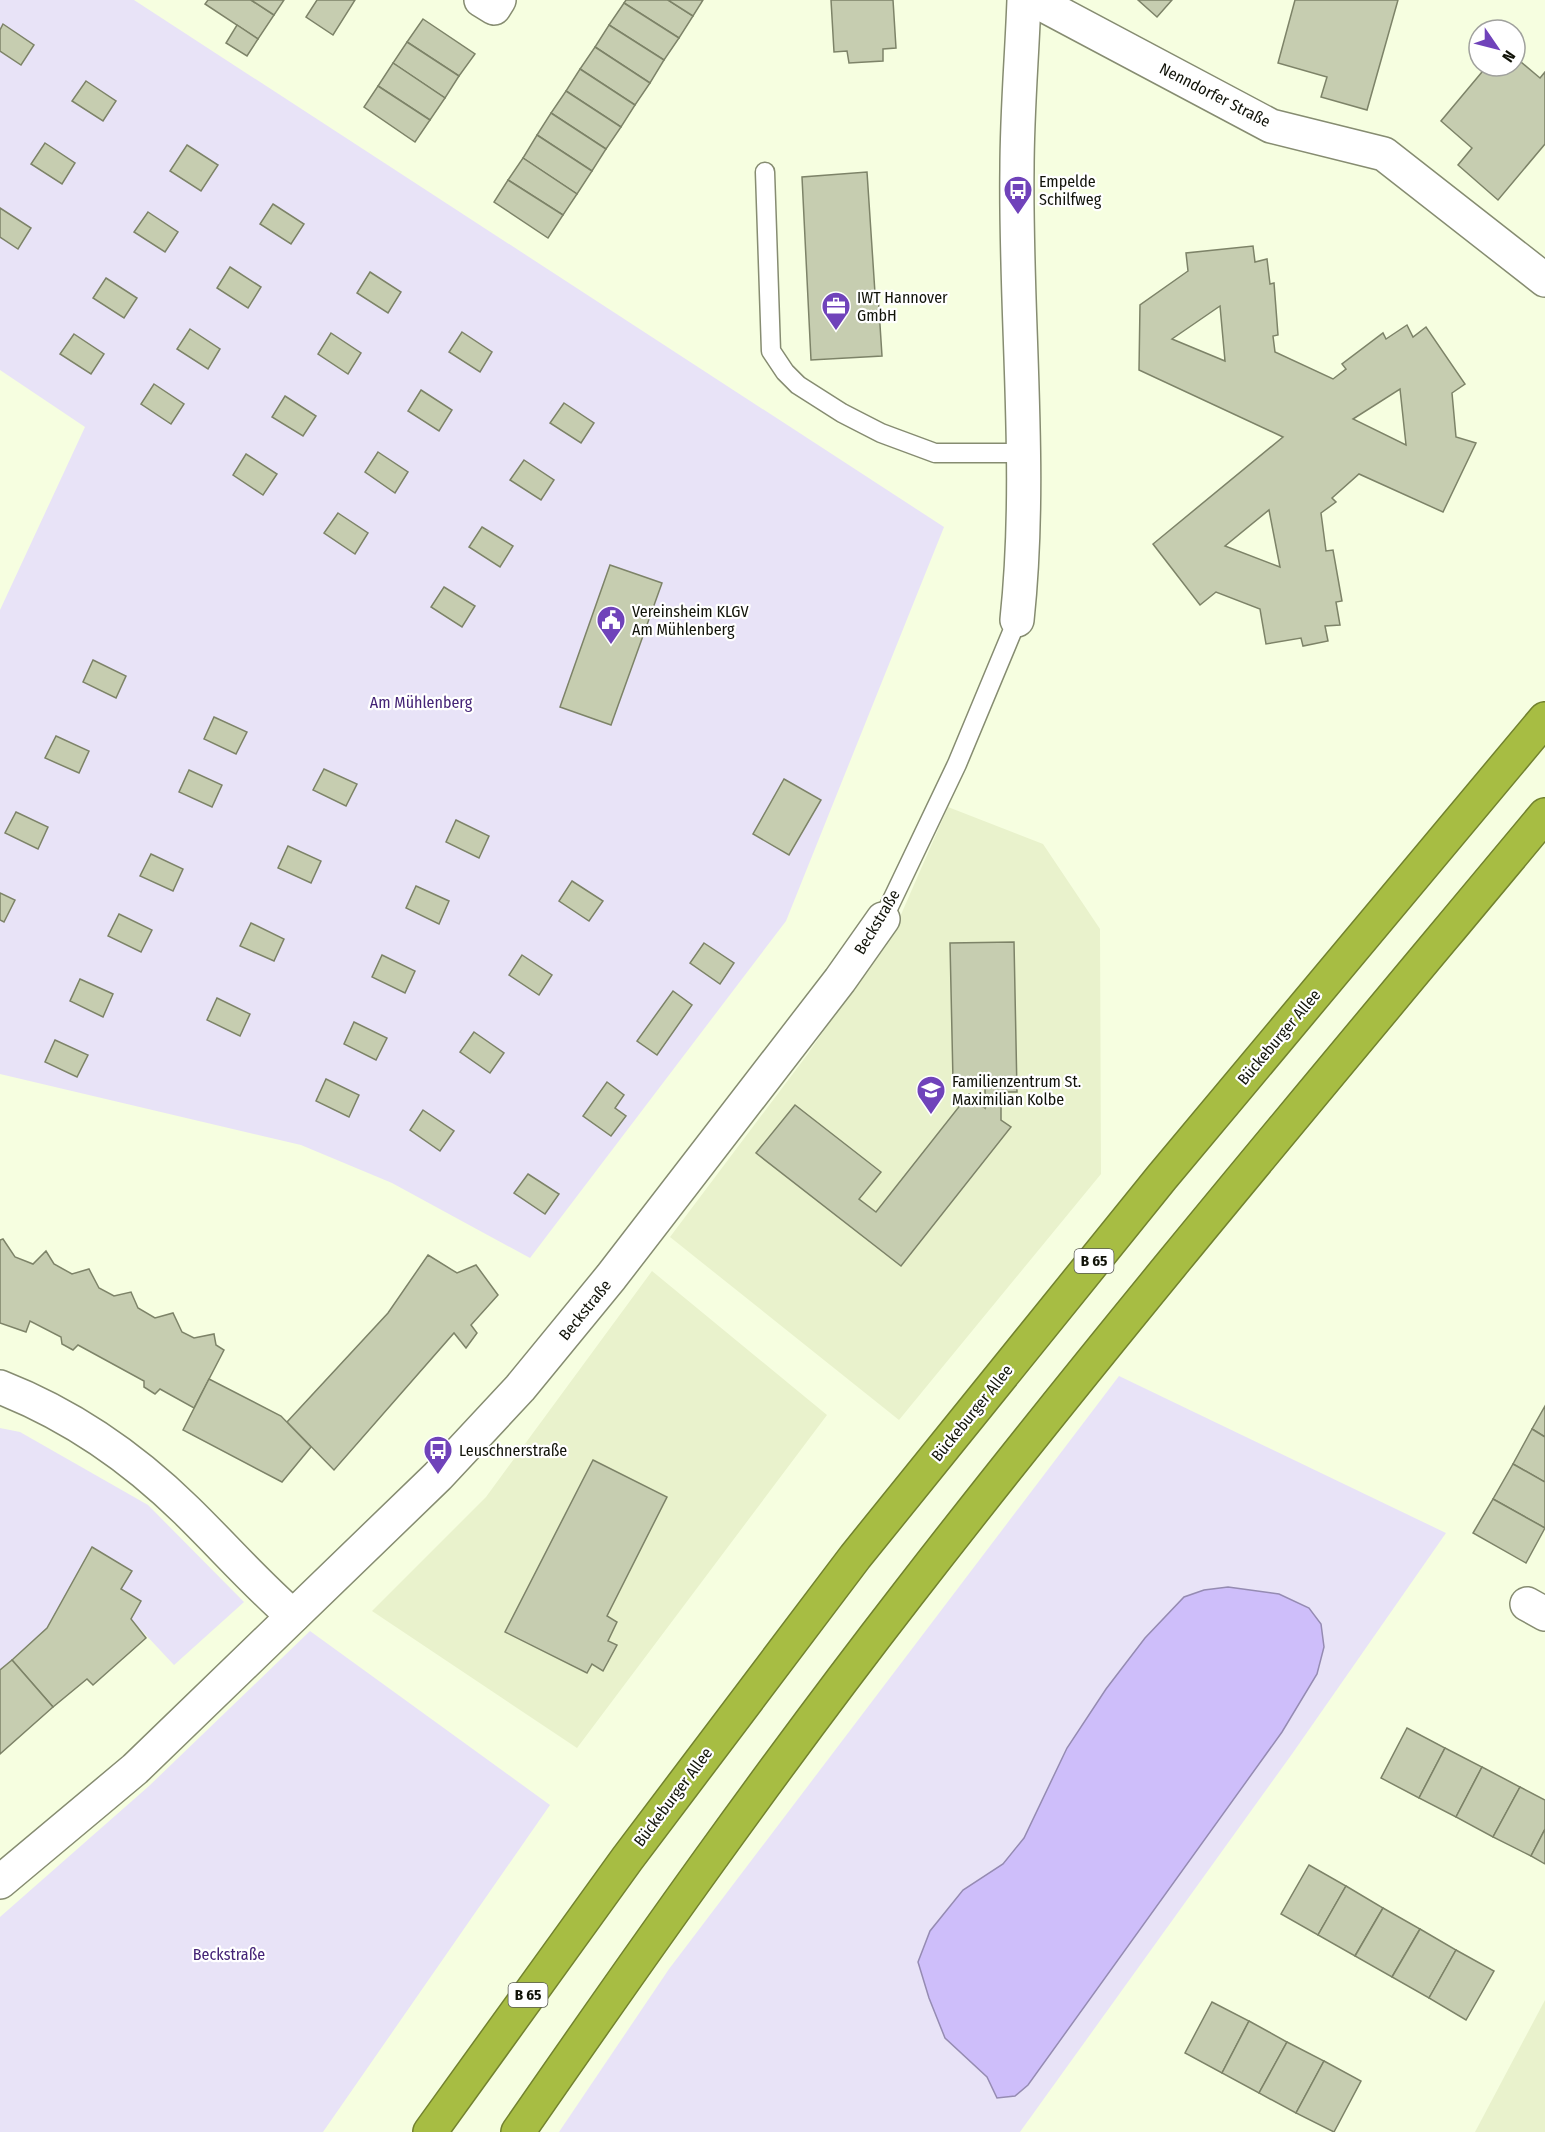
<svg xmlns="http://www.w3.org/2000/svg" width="1545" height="2132" viewBox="0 0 1545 2132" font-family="'Fira Sans Condensed',sans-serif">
<rect width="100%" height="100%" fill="#f6fee0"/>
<g fill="#e9f2cc">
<polygon points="948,807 1043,844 1100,929 1101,1174 899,1420 670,1237 807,1055 896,926"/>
<polygon points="652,1271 827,1415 577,1748 372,1611 486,1497"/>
<polygon points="1545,2000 1545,2132 1475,2132"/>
</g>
<g fill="#e8e3f7">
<polygon points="0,0 134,0 944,527 786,921 530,1258 392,1183 301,1145 0,1074 0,610 85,427 0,370"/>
<polygon points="1119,1376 1446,1533 1292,1754 1020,2132 559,2132 669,1969"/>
<polygon points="0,1428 20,1432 148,1505 244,1602 174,1665 131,1619 141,1601 121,1589 132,1571 92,1547 47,1628 0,1670"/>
<polygon points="310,1631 550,1805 323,2132 0,2132 0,1917 149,1786"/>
</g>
<polygon fill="#cebefa" stroke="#958bb2" stroke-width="1.5" points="1228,1587 1279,1594 1309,1608 1321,1624 1324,1647 1317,1674 1282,1732 1028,2085 1015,2096 997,2098 987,2077 945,2038 929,1998 918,1962 930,1931 963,1890 1003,1864 1024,1838 1067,1748 1106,1689 1145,1638 1184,1597 1204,1590"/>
<g fill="#c6cdb0" stroke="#7d8368" stroke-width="1.5" fill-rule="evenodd">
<polygon points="208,0 251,0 274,15 258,39 205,4"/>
<polygon points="251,0 284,0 274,15"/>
<polygon points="317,0 355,0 333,35 306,17"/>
<polygon points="626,0 668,0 693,16 679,38 624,3"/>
<polygon points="668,0 703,0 693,16"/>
<polygon points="831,0 893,0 896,48 883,49 883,61 849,63 847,51 834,52"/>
<polygon points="1138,0 1172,0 1157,17"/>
<polygon points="1295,0 1398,0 1367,110 1321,97 1327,77 1278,63"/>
<polygon points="624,3 679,38 664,60 609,25"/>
<polygon points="423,19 475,54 459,76 407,42"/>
<polygon points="3,24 34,45 21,65 0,51 0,30"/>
<polygon points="237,25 258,39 247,56 226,43"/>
<polygon points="609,25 664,60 650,83 595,47"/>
<polygon points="407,42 459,76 445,98 393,63"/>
<polygon points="595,47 650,83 635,105 580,69"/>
<polygon points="1515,57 1540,78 1545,72 1545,144 1498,200 1458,165 1472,148 1441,121 1487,66 1515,66"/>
<polygon points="393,63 445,98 430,120 378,86"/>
<polygon points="580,69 635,105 621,127 566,91"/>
<polygon points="86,81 116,101 103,121 72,101"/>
<polygon points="378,86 430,120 415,142 364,107"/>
<polygon points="566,91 621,127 606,149 551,113"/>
<polygon points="551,113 606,149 592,171 537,135"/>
<polygon points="537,135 592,171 577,194 523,158"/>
<polygon points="45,143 75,163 62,184 31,164"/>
<polygon points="187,145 218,165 201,191 170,171"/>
<polygon points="523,158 577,194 563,215 508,180"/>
<polygon points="867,172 875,293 878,294 882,356 811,360 802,177"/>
<polygon points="508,180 563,215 548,238 494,202"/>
<polygon points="273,204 304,224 291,244 260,224"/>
<polygon points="0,208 31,228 18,249 0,237"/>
<polygon points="148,212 178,232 165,252 134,232"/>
<path d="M1253,246L1255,262L1267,259L1270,284L1274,283L1278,335L1273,336L1275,352L1333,379L1346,369L1342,364L1383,333L1386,339L1407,325L1413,337L1426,327L1465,384L1452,393L1456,437L1476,443L1443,512L1359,474L1332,498L1336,502L1321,513L1326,551L1333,550L1342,601L1336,602L1340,625L1325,626L1328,641L1303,646L1301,638L1266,644L1260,609L1216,592L1200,605L1153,544L1283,437L1139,370L1140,305L1188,271L1186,253ZM1220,306L1225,361L1172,339ZM1400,389L1406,445L1353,419ZM1269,510L1280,567L1225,546Z"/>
<polygon points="230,267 261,287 248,308 217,288"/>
<polygon points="370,272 401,292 388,313 357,293"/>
<polygon points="106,278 137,298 124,318 93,298"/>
<polygon points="190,329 220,349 208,369 177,349"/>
<polygon points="462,332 492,352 480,372 449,352"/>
<polygon points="331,333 361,353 348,374 318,354"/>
<polygon points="74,334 104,354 91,374 60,354"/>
<polygon points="154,384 184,404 171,424 141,404"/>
<polygon points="421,390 452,410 439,431 408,411"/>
<polygon points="285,396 316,416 303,436 272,417"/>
<polygon points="564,403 594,423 581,443 550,423"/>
<polygon points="378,452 408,472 395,493 365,472"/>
<polygon points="246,454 277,474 263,495 233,475"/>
<polygon points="524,460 554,480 541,500 510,480"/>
<polygon points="338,513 368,533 355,554 324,533"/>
<polygon points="482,527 513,546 500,567 469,547"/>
<polygon points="610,565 662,583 611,725 560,707"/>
<polygon points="444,587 475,606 462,627 431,607"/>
<polygon points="93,660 126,676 116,698 83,682"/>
<polygon points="214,717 247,732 236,754 204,739"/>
<polygon points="56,736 89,751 79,773 45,758"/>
<polygon points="324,769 357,784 346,806 313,790"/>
<polygon points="189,770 222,785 212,807 179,792"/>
<polygon points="784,779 821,800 789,855 753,834"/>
<polygon points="16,812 48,827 38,849 5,833"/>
<polygon points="456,820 489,836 479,858 446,842"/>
<polygon points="288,846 321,861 311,883 278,868"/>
<polygon points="151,854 183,869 173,891 140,876"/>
<polygon points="572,881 603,901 589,921 559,901"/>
<polygon points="416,886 449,901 439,924 406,908"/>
<polygon points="0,893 15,900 4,922 0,920"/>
<polygon points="119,914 152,930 141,952 108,936"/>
<polygon points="251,923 284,939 274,961 240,946"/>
<polygon points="1014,942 1017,1092 1001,1092 1001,1120 1011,1127 901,1266 756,1153 795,1105 881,1172 859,1199 876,1212 969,1094 985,1108 985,1080 953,1081 950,943"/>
<polygon points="704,943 734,963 720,984 690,963"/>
<polygon points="382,955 415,971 405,993 372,977"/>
<polygon points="522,955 552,975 539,995 509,975"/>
<polygon points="80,979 113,994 103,1017 70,1001"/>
<polygon points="673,991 692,1005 657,1055 637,1041"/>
<polygon points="217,998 250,1014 240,1036 207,1020"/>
<polygon points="354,1022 387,1038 376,1060 344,1044"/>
<polygon points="474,1032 504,1053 490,1073 460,1052"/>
<polygon points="55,1040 88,1055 77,1077 45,1062"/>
<polygon points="326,1079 359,1095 349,1117 316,1101"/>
<polygon points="607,1082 624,1095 615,1108 626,1116 611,1136 583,1116"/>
<polygon points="423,1110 454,1131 440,1151 410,1130"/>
<polygon points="528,1174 559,1194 545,1214 514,1193"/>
<polygon points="3,1239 15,1257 33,1264 46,1251 54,1264 72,1274 89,1269 99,1288 114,1296 131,1292 138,1308 155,1318 173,1313 182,1332 194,1338 214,1334 216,1345 224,1350 194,1408 160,1389 155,1394 144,1387 144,1381 78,1345 73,1350 62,1344 61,1337 30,1321 26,1332 0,1323 0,1240"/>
<polygon points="428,1255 457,1273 476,1265 498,1295 471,1325 477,1333 466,1348 454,1333 334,1470 287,1422 388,1313"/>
<polygon points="209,1379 281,1416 311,1447 282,1482 183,1430"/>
<polygon points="1545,1406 1545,1437 1532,1429"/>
<polygon points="1532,1429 1545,1437 1545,1482 1513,1464"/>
<polygon points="593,1460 667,1497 607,1616 617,1622 608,1641 617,1645 603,1671 592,1664 587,1673 505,1632"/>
<polygon points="1513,1464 1545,1482 1545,1528 1493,1499"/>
<polygon points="1493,1499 1545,1528 1526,1563 1473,1533"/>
<polygon points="92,1547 132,1571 121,1589 141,1601 131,1619 146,1638 93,1685 87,1679 53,1707 12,1660 47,1628"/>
<polygon points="12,1660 53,1707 0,1754 0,1670"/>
<polygon points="1407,1728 1445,1748 1419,1798 1381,1778"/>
<polygon points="1445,1748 1482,1767 1456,1817 1419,1798"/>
<polygon points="1482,1767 1520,1787 1493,1837 1456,1817"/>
<polygon points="1520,1787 1545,1800 1545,1829 1531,1856 1493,1837"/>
<polygon points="1545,1829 1545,1864 1531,1856"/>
<polygon points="1309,1865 1346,1886 1318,1935 1281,1914"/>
<polygon points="1346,1886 1383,1908 1355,1956 1318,1935"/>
<polygon points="1383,1908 1420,1929 1392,1977 1355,1956"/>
<polygon points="1420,1929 1456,1950 1429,1998 1392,1977"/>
<polygon points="1456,1950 1494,1971 1466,2020 1429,1998"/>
<polygon points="1212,2002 1249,2021 1222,2073 1185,2053"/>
<polygon points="1249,2021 1287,2042 1259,2093 1222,2073"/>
<polygon points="1287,2042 1324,2061 1296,2113 1259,2093"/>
<polygon points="1324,2061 1361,2081 1334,2132 1296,2113"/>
</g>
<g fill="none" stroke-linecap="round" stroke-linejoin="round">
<g stroke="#868c71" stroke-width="21">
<g id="lane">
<polyline points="765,172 771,351 785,372 798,385 842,413 881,433 935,453 1022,453"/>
<polyline points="883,919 957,764 1017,620"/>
</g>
</g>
<g stroke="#868c71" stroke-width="36">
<g id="street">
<polyline points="481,0 494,8 499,0"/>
<polyline points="1034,0 1271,126 1384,154 1545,280"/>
<path d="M1017,620C1033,470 1015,319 1017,169C1017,112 1022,56 1024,0"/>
<path d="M0,1387C69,1414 133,1458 186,1510C222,1545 255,1583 293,1616"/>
<polyline points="1527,1604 1545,1614"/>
<polyline points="0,1882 135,1769 438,1476 520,1388 611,1277 840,980 883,919"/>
</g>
</g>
<g stroke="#72822f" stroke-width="36">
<g id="highway">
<polyline points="430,2132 627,1859 855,1557 1162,1177 1545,719"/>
<path d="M518,2132C644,1950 772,1769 907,1595C1113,1329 1330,1073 1545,815"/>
</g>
</g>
<use href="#lane" stroke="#fff" stroke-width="18"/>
<use href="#street" stroke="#fff" stroke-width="33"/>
<use href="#highway" stroke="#a7bd43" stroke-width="33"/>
</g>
<defs>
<g id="bus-pin" transform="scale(1.5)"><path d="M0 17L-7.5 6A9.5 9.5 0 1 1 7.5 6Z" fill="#7043ba" stroke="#fff"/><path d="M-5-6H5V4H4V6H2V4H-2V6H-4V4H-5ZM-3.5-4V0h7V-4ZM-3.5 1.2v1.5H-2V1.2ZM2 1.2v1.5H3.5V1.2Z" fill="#fff"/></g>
<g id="office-pin" transform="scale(1.5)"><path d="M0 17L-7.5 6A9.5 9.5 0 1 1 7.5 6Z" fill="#7043ba" stroke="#fff"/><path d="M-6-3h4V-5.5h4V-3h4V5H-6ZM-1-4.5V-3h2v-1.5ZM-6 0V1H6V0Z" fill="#fff"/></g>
<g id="civic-pin" transform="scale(1.5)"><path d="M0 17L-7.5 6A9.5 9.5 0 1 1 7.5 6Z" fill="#7043ba" stroke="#fff"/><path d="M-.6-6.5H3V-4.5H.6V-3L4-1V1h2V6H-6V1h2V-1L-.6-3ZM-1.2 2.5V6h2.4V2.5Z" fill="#fff"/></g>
<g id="school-pin" transform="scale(1.5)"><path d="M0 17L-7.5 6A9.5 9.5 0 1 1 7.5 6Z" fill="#7043ba" stroke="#fff"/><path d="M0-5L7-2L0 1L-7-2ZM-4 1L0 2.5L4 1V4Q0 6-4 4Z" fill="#fff"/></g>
</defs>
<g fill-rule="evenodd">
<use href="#bus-pin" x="1018" y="190"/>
<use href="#office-pin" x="836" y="306"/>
<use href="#civic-pin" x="611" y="620"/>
<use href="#school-pin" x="931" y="1090"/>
<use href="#bus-pin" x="438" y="1450"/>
</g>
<g text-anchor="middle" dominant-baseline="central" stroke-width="4.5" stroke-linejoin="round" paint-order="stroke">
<g fill="#fff" stroke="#585a53" stroke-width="1.5">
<rect x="1074.5" y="1249" width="39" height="24" rx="4.5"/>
<rect x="508.5" y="1983" width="39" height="24" rx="4.5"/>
</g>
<g font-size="15" font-weight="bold" fill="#111309">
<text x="1094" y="1261">B 65</text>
<text x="528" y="1995">B 65</text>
</g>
<g font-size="16" fill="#111309" stroke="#fff">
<text transform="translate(1215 95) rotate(27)">Nenndorfer Straße</text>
<text transform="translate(877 922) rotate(-59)">Beckstraße</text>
<text transform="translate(1279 1037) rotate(-50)">Bückeburger Allee</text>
<text transform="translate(585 1310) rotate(-51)">Beckstraße</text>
<text transform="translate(972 1413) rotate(-51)">Bückeburger Allee</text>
<text transform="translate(673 1797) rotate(-53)">Bückeburger Allee</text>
</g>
<g font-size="16" fill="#111309" stroke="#fff" text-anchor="start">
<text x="1039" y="181">Empelde<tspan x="1039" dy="18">Schilfweg</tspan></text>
<text x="857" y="297">IWT Hannover<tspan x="857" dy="18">GmbH</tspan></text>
<text x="632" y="611">Vereinsheim KLGV<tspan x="632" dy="18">Am Mühlenberg</tspan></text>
<text x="952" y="1081">Familienzentrum St.<tspan x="952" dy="18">Maximilian Kolbe</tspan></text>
<text x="459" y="1450">Leuschnerstraße</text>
</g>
<g font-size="16" fill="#442376" stroke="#fff">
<text x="421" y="702">Am Mühlenberg</text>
<text x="229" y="1954">Beckstraße</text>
</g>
</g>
<g transform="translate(1497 48) rotate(125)"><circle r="28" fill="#ffffff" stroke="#a0a19d" stroke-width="1.5"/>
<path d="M0-4.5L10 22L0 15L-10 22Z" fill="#7043ba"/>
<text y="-9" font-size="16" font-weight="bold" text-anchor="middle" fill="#111309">N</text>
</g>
</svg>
